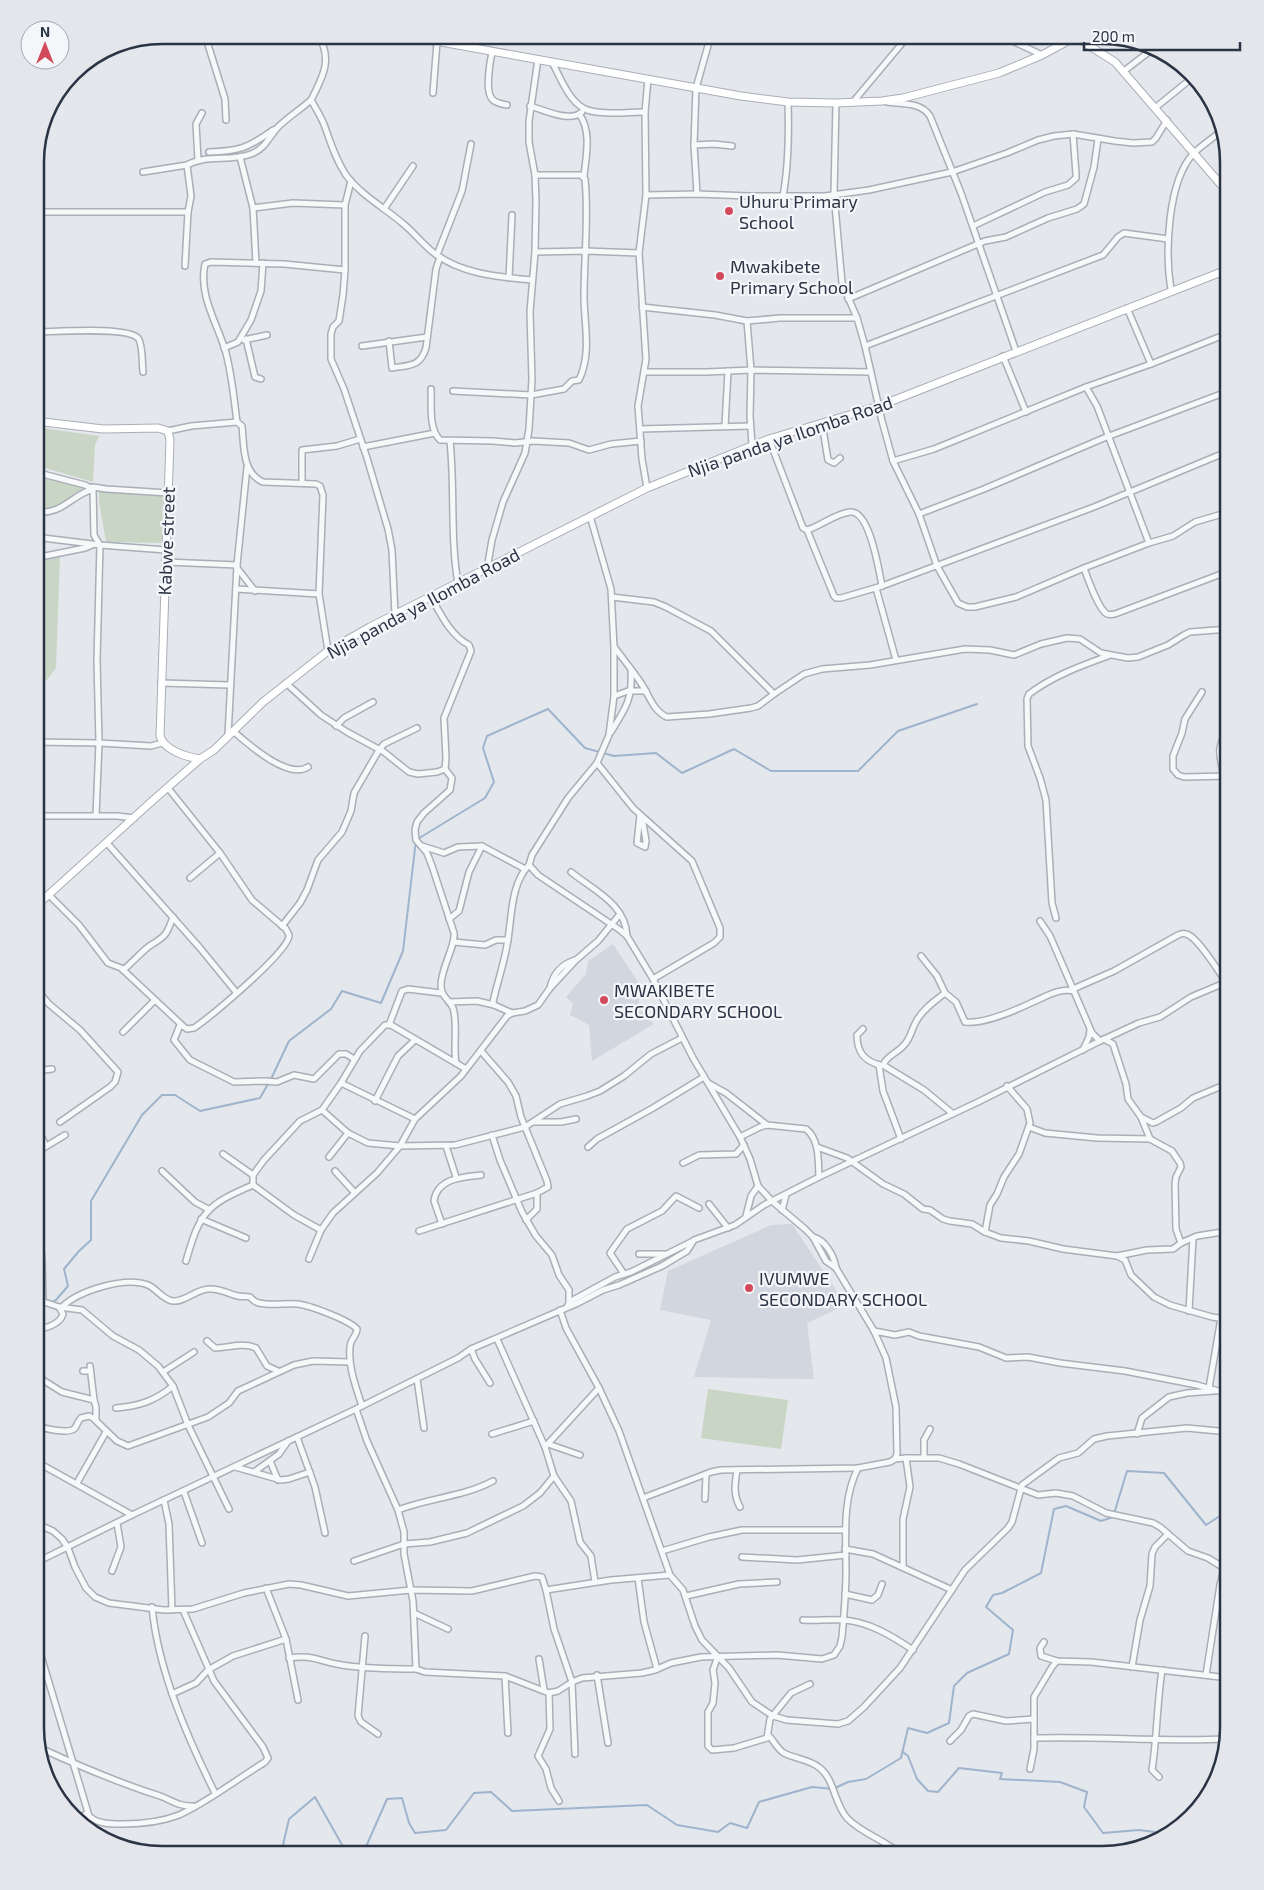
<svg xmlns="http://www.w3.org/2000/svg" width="1264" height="1890" viewBox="0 0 1264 1890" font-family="'Exo 2',sans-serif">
<rect width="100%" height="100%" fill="#e4e7ec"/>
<g fill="#d2d6de">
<polygon points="613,944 638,982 639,1008 654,1024 592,1061 589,1025 570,1015 573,1004 566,997 586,974 588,961"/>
<polygon points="792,1224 846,1305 807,1323 814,1379 694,1377 711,1320 660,1310 668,1271 771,1225"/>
</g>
<g fill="#c9d6c5">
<polygon points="35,427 99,436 95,445 93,482 35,465"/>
<polygon points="35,473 89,489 53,512 35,509"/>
<polygon points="99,489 163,489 162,543 106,542 99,501"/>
<polygon points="60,553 56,668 46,681 35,684 35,560"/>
<polygon points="708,1389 788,1400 781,1449 701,1438"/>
</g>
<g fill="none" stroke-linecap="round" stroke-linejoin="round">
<g stroke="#9fb4cc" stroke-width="2">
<polyline points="732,35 769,40 776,35"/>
<polyline points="271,1079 289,1041 331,1009 342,991 381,1003 403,951 416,840 485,798 494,782 483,748 487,736 548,709 585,748 614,756 656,753 682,773 734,749 771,771 858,771 898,731 977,704"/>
<polyline points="50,1303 56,1300 68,1286 64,1269 79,1251 91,1240 91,1201 142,1115 162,1095 175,1095 200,1111 260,1098 268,1084"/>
<polyline points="35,1306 42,1306 46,1305"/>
<polyline points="903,1752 908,1756 917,1779 928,1791 938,1792 959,1768 1002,1773 1000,1779 1060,1782 1087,1792 1084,1807 1103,1833 1139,1830 1170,1834"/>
<polyline points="279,1855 283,1845 289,1819 315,1797 345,1850 365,1849 387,1799 402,1798 409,1823 415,1833 446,1830 474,1793 491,1792 512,1811 647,1805 677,1825 718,1832 730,1823 747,1828 759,1802 812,1787 833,1789 848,1782 866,1779 901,1758 908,1728 927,1733 949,1723 954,1686 967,1673 1009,1654 1013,1630 986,1607 993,1595 1002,1593 1041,1573 1054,1509 1066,1506 1101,1521 1113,1517 1127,1471 1164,1473 1206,1525 1229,1510"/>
</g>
<g stroke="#a9aeb7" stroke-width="8">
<g id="street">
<polyline points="205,35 225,99 226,120"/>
<path d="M318,35C333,59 323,77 311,100C316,109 322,118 325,127C331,144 336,160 346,175C360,194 383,207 401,222C413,231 422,244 434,253C461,274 499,277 532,280"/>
<polyline points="1000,35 1042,55"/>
<polyline points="162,39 178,35"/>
<path d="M492,52C490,62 485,91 492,99C495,103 502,104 507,105"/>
<path d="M552,62C560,77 568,99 583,108C597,116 628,112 645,112"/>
<polyline points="1124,71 1154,48"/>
<polyline points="433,93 437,42"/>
<polyline points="853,102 909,35"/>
<path d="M887,102C902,104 921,102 930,116L961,193L1016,351"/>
<polyline points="836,103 834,194 842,283 857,318 865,346 882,421 893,461 919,514 937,566 958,603 967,607 975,607 1016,597 1084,568 1149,543 1173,536 1195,522 1229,512"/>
<path d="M530,106C544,110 570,123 582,112"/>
<polyline points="1155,108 1192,78"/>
<path d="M579,114C592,130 586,157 584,176"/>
<polyline points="694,145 714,144 732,146"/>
<path d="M209,152C240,151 248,148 273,130"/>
<polyline points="240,157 253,208 256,263"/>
<polyline points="198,160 196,124 202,113"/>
<polyline points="143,172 187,165"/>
<polyline points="351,181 345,205 345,270 343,295 339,321 333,327 331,334 331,359 344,389 367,458 388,529 392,550 395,615"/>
<polyline points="697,194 694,145 696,88 711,35"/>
<polyline points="646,195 697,194 749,196 825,196 869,190 952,172 1007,153 1038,140 1054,136 1073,134 1115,141 1133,143 1152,142 1156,138 1167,120"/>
<path d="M783,196C789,164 789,134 788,102"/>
<polyline points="253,208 293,203 345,205"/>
<polyline points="384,209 413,166"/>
<path d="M35,212H188L191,196L187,165C207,154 230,162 251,154C265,149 269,137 278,127C288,117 301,109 311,100"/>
<polyline points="973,226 1045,192 1068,185 1076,178 1076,174 1073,134"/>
<polyline points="535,252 586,251 639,253"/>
<polyline points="437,255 462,191 471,144"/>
<polyline points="185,266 188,212"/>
<polyline points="509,278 512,215"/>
<path d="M1171,290C1165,254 1167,181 1194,153C1202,145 1212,139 1221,131"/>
<polyline points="848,299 985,241 1006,237 1048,218 1077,209 1084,204 1094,167 1098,139"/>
<polyline points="642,307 715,315 747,321 780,318 857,318"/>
<polyline points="1127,308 1151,364"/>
<polyline points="747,321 751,370 750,416 752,445"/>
<path d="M35,332C53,332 127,326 138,338C143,344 142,365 143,372"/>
<polyline points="246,339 255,377 261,379"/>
<polyline points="244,340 267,335"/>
<path d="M389,341L392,368C410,365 420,367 426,348L436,269L440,257"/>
<polyline points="362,346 427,337"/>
<polyline points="865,346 1103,255 1118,237 1124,233 1168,239"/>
<polyline points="224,348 238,342 251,320 261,291 263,263"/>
<polyline points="1003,356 1026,412"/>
<polyline points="645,372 707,372 751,370 871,372"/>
<polyline points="1086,387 1097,406 1149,543"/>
<path d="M431,389C432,404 428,428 440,440L493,441L515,443L533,441L569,443L589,450L611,444L641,441"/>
<path d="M453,391L531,395L564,389L572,381L579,380C592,353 584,324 584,296C584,257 589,218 585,179L581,175H535"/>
<path d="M237,422C234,399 232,376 226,353C218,324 198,296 205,264L211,262L284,264L345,270"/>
<polyline points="822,423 828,460 834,463 840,458"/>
<polyline points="725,426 728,371"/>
<polyline points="640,429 750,426"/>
<path d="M168,431L191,426L237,422L242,426C244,445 242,473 263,482L316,484L320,486L323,495L319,594L328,651"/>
<path d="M769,439L803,528L807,530C821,526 834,514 850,512C870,510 879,571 882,586"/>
<path d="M450,441C455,488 450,538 458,583"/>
<polyline points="363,447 435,433"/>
<polyline points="893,461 934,449 1086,387 1151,364 1229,333"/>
<polyline points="35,472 85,485 93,489 94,535 100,545 166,550"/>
<polyline points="302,483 302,450 337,446 360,439"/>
<polyline points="93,487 106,489 168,493"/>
<polyline points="647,488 642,459 638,406 646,359 639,253 646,195 645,112 648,79"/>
<path d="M35,512C63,515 70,496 93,489"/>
<polyline points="919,514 984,489 1104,438 1229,391"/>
<polyline points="590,516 611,589 614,648 614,696 609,735 597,763 568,798 532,855 529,865 538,875 620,930 627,936 653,979 693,1058 740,1137 750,1159 758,1186 772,1201 805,1229 813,1237 826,1261 836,1268 874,1331 886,1358 896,1407 897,1454 895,1459 890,1462 858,1468 721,1470 711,1472 643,1498"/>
<polyline points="807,530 834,596 836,598 841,598 882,586 1094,507 1229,451"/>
<polyline points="35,537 100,545 97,660 99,743 96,816"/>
<polyline points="35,558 85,548 92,545"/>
<polyline points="166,562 237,565"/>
<polyline points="237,568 255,591"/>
<path d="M1084,568C1087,577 1099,610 1107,614C1109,615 1113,614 1115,614L1229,571"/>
<polyline points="487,569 492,540 503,502 525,453 529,429 532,379 530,312 535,252 536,201 535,175 529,142 529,121 538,59"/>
<polyline points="876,588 896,660"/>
<polyline points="236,589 319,594"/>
<path d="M431,597C441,615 451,636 469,645L471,651L444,718L446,758L445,769"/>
<polyline points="612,597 654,602 666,607 711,631 774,694 804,674 822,669 870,665 965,649 990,650 1014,655 1041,644 1067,638 1080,639 1101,653 1128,658 1138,657 1168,645 1184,635 1190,632 1229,629"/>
<path d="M615,648C624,660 633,671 641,683C649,695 653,711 667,717L709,714L751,708L758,706L774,694"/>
<polyline points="161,683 230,685"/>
<path d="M286,683L321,715L347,732L384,752L409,772L418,774L437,772L445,769L452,778L450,790L424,813L417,822L415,830L416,840L427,853L432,866L454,933C456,945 441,968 441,985C441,997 449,999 453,1008C458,1023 453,1046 456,1063"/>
<polyline points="1202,692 1185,719 1182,733 1173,756 1173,769 1178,775 1184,777 1229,776"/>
<polyline points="614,696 628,691 646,691"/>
<polyline points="336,726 344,718 373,702"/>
<path d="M233,731C248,744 288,780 308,767"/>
<path d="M611,732C625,709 633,699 631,671"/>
<polyline points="228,735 237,565 247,467"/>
<polyline points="35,742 99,743 151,746 162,743"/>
<polyline points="597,763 633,808 692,861 720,928 720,937 714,943 653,979"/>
<path d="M1224,777C1219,752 1216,750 1229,726"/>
<polyline points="640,815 637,843 645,847 646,841 642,817"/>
<polyline points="35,816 117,816 134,818"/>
<polyline points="107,843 200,948 236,992"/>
<polyline points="422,846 444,853 458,847 482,846 525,869"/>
<path d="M571,872C593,890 626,904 627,936"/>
<polyline points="190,878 220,853"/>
<path d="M49,895L79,925L108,963L121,968L184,1027L187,1029L194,1028C210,1017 291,950 289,935L286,929L252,900L220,853L168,788"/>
<path d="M1056,918L1052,903L1046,800L1040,778L1028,746L1027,699L1029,694C1053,676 1080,666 1108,656"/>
<polyline points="449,919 459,911 469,872 482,846"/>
<polyline points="1040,921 1050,936 1092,1033 1100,1041"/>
<polyline points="282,926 300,903 307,890 318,860 342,832 351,811 354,793 379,750 384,744 417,728"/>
<polyline points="454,942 485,945 496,940 508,940"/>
<path d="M921,956L937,976L945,993L956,1002L965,1022C985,1024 1014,1011 1033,1002C1047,996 1059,988 1074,991"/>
<path d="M123,970C131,964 144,949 151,945C166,936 167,934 173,917"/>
<polyline points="35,988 49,1004 80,1030 118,1072 115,1082 110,1087 60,1122"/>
<path d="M550,988C553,974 562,964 575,960"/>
<path d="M1073,989L1114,971L1178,935C1180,934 1184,933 1186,934C1197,936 1219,972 1226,982"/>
<path d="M945,993C935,1001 924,1008 917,1020C912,1028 911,1037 905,1044C898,1053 887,1055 883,1065L924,1090L952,1113"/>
<polyline points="449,1002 477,1001 494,1005"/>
<path d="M512,1013L494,1005L493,1002C497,983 504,964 507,945C512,920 510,884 529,865"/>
<polyline points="180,1025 174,1040 190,1060 234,1082 265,1081 277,1082 294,1075 314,1079 339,1054 346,1054 354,1059"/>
<polyline points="389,1025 402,991 408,989 441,993"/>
<path d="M863,1029L857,1035C857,1052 864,1061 880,1065"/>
<polyline points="123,1032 155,1000"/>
<polyline points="1104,1039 1113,1044 1126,1084 1128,1099 1141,1117 1150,1139 1172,1151 1180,1163 1181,1167 1176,1177 1175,1184 1176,1229 1181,1243"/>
<polyline points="1083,1050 1089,1037 1090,1030"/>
<polyline points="879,1065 883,1091 901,1139"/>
<polyline points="35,1071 52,1069"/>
<polyline points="341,1083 415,1119"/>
<polyline points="708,1083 726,1093 767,1125"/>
<polyline points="375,1101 398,1056 415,1040"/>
<polyline points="322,1110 348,1133 368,1143 400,1146 455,1145 525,1127 560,1104 587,1096 600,1091 624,1076 651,1054 682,1038"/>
<polyline points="1141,1117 1153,1123 1156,1122 1181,1108 1193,1098 1229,1083"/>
<polyline points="534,1122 561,1122 576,1119"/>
<polyline points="35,1123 46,1146"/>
<polyline points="1029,1127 1045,1133 1097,1138 1150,1139"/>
<polyline points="492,1135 500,1160 522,1212 536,1236 552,1255 559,1275 569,1290 569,1303"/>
<path d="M740,1137L760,1127L767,1125L806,1129C820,1140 818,1161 819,1177"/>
<polyline points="446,1146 456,1177"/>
<polyline points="588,1147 597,1139 653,1108 704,1077"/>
<polyline points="817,1147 847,1158 883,1184 904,1194 923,1209 930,1210 943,1219 950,1221 972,1224 985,1232 1001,1238 1029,1241 1063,1249 1117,1256 1147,1250 1173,1249 1181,1243 1197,1236 1229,1231"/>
<polyline points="35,1153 65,1135"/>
<polyline points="223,1154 253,1175"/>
<polyline points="329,1157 348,1133"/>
<polyline points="683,1163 699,1155 736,1154 744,1145"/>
<polyline points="162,1171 195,1202 208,1209"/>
<polyline points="335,1171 355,1193"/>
<polyline points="253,1185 253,1175 264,1160 300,1121 322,1110 341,1083 360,1051 385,1025 391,1025 466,1069"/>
<polyline points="709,1204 728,1228"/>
<polyline points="782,1210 786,1195"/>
<polyline points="35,1216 39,1224 42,1261 43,1300"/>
<polyline points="746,1216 751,1196 758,1186"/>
<polyline points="201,1219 246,1238"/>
<polyline points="526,1220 537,1209 537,1193"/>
<path d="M442,1224L434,1201C437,1178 463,1177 481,1175"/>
<polyline points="419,1231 537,1193 548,1187 547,1181 521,1117 516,1096 508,1082 481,1051"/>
<polyline points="985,1232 990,1205 997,1194 1004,1177 1019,1154 1030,1123 1027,1109 1007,1086"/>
<path d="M813,1237C825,1240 834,1255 836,1268"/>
<polyline points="639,1254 664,1254"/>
<polyline points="1117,1256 1125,1260 1131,1275 1154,1297 1170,1305 1212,1317 1219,1318 1229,1314"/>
<polyline points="309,1259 321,1230 333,1213 377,1173 400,1146 415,1119 461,1076 507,1016 512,1013 525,1011 538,1005 550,988 576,960 598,941 620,914"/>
<path d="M186,1261C200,1212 206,1205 253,1185L294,1215L321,1230"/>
<polyline points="624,1274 610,1253 627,1229 662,1211 676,1196 699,1208"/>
<polyline points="35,1299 59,1307 82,1310 113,1336 139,1350 158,1366 173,1386 188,1425 229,1509"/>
<polyline points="568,1305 573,1300 615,1277 631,1272 693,1241"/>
<path d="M62,1307C78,1291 125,1276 148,1285C157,1289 163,1300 173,1301C186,1302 196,1289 209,1289C220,1288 228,1294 238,1296C242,1297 247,1296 250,1297C253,1300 254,1302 259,1303C272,1306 284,1303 297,1304C309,1305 349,1320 357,1329C357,1336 350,1339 350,1347C348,1367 356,1387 362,1406"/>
<polyline points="560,1310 566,1328 599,1388 619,1431 670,1575 683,1590 695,1626 702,1640 729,1668 752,1702 773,1716 787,1720 838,1724 848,1721 864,1707 900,1668 965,1570 1008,1528 1012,1522 1022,1485 1059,1458 1078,1453 1094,1439 1107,1436 1187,1428 1229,1432"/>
<polyline points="1189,1311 1193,1238"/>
<path d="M35,1330C45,1328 60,1325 63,1314L59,1307"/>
<polyline points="874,1331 895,1335 909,1332 919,1336 979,1347 1006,1358 1028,1357 1060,1363 1125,1371 1197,1385 1229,1394"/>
<path d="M207,1341L215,1348C229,1348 242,1342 256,1348L267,1366L278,1371"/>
<polyline points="471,1349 475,1359 490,1383"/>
<polyline points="90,1366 94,1400"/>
<polyline points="83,1371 90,1371"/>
<polyline points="163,1372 194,1352"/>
<polyline points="35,1375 62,1392 94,1400 96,1407 96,1419"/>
<polyline points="417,1379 424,1428"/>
<polyline points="1209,1388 1221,1318"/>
<path d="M116,1408C139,1406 155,1401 173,1386"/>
<path d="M356,1409L367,1441L398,1510L404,1532V1554L413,1601L416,1669L425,1672L505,1676L549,1693L558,1691L572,1682L582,1678L642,1673L655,1670L671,1663L701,1657L777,1655L822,1659L834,1655L840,1646L842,1637C844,1615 846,1593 846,1571C846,1537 842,1499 858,1468"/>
<path d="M35,1425C42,1428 69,1435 75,1428C77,1425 78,1421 81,1418L89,1416L93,1418L117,1441L128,1446L208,1417L229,1403L238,1391L294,1365L313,1361L350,1362"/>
<polyline points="492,1434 534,1421"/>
<polyline points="1137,1434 1142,1418 1169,1397 1187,1393 1214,1391"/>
<polyline points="297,1437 315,1487 325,1533"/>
<polyline points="548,1444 580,1455"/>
<polyline points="545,1447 599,1388"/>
<polyline points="924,1457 924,1440 930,1429"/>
<polyline points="895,1459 906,1458 939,1458 959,1464 1038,1495 1056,1493 1073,1496 1106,1513 1153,1523 1160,1527 1188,1551 1208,1558 1229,1571"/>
<polyline points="35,1461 132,1515"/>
<polyline points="270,1461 278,1480"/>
<polyline points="235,1467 281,1480 289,1479 310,1472"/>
<path d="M737,1470C735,1483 733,1495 740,1507"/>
<polyline points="254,1472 279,1454 288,1441"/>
<polyline points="554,1476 571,1501 580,1542 591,1556 595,1582"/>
<polyline points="77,1483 106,1432"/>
<polyline points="184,1492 202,1543"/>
<polyline points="705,1499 706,1474"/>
<polyline points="164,1500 169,1524 172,1610"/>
<path d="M398,1510C428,1498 463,1497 493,1481"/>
<polyline points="35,1523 53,1531 62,1539 68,1548 75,1567 86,1588 95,1597 109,1603 164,1610 193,1609 244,1593 289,1584 301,1585 348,1596 411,1590 472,1591 535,1576 542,1577 546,1590 611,1580 670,1575"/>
<polyline points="845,1549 873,1554 952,1590"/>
<polyline points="662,1551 709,1537 742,1530 845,1530"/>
<polyline points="742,1557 797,1560 846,1555"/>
<polyline points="354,1561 404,1544 430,1542 467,1533 523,1506 540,1493 554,1476 545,1447 497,1339"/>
<polyline points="35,1563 132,1515 356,1409 458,1358 471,1349 578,1303 603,1290 619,1285 662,1266 687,1251 694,1240 735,1225 764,1205 819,1177 978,1102 1100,1041 1139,1023 1160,1017 1191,997 1229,981"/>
<polyline points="903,1566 903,1519 910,1487 906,1458"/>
<polyline points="112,1571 121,1547 117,1523"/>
<polyline points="638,1578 644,1622 657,1669"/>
<polyline points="266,1588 286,1639 298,1700"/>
<polyline points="546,1590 554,1629 572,1682 575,1754"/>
<polyline points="845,1594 872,1600 878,1595 882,1584"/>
<polyline points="686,1596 739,1584 777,1582"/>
<path d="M152,1607C158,1670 187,1737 215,1793"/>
<polyline points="414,1613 448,1629"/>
<path d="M803,1620C816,1621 829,1619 842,1620C868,1621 892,1636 913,1650"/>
<path d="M35,1636L89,1816C97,1824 111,1824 122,1824C140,1824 161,1822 179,1815C208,1802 237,1779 265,1762L268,1758L263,1747L214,1681L183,1610"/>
<polyline points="365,1636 358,1716 361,1722 378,1734"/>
<polyline points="1044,1642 1040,1648 1041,1656 1057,1661 1091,1662 1229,1678"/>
<polyline points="718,1656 713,1670 715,1683 713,1703 708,1712 708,1746 712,1750 734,1748 767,1738 770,1719 791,1693 810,1684"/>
<path d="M289,1658C313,1654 320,1662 342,1665C367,1669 392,1669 416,1669"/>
<polyline points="539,1659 544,1690"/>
<polyline points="1132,1667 1140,1620 1150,1586 1152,1554 1155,1547 1168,1534"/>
<polyline points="597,1675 608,1743"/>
<polyline points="1206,1675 1220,1585 1224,1569"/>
<polyline points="505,1676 508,1733"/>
<polyline points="549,1693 550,1729 538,1756 546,1769 551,1788 559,1801"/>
<polyline points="172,1694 196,1683 208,1670 233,1656 286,1639"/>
<path d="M769,1736C774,1741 778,1750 784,1753C795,1759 809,1759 820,1768C835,1781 834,1803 847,1818C863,1835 887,1840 901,1855"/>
<path d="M1034,1738C1098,1736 1163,1742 1226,1739"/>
<polyline points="950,1741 961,1730 969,1716 973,1714 1006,1721 1034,1719"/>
<path d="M40,1748C79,1766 119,1783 160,1796C171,1800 180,1807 193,1806"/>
<polyline points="1030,1769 1034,1749 1034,1697 1052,1667 1057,1661"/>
<path d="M1159,1777L1152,1770C1157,1737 1157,1704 1162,1670"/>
<polyline points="79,1819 87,1813"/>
</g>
</g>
<g stroke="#a9aeb7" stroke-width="9">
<g id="secondary">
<polyline points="402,35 741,96 788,102 836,103 882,101 903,98 999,73 1042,55 1079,35"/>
<polyline points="1083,35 1084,42 1088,45 1115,62 1229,194"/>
<path d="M35,421L103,429L158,428L168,431L170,440L160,736C164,750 186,757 200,759"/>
<polyline points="35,907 151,802 200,759 214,750 263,702 328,651 370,627 647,488 769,439 879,406 1229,269"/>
</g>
</g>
<use href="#street" stroke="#f7f8fa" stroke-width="5"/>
<use href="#secondary" stroke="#fff" stroke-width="7"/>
</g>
<g fill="#d1495b" stroke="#f4f6f9" stroke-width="2">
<circle cx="729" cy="211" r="5"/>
<circle cx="720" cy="276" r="5"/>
<circle cx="604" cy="1000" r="5"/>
<circle cx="749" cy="1288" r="5"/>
</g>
<g text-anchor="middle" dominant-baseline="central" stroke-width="4.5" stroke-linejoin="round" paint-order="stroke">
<g font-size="18" fill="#2b3445" stroke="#f4f6f9" text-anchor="start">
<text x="739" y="201">Uhuru Primary<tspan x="739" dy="21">School</tspan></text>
<text x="730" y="266">Mwakibete<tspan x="730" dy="21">Primary School</tspan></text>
<text x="614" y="990">MWAKIBETE<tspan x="614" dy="21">SECONDARY SCHOOL</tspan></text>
<text x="759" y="1278">IVUMWE<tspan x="759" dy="21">SECONDARY SCHOOL</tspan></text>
</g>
<g font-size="18" fill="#2b3445" stroke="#f4f6f9">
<text transform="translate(790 436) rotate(-19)">Njia panda ya Ilomba Road</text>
<text transform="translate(166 541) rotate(-88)">Kabwe street</text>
<text transform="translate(423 603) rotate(-28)">Njia panda ya Ilomba Road</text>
</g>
</g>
<path d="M0 0H1264V1890H0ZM162 44H1102A118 118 0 0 1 1220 162V1728A118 118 0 0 1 1102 1846H162A118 118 0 0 1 44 1728V162A118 118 0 0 1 162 44Z" fill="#e4e6eb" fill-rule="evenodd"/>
<path fill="none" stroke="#2b3445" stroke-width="2.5" d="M162 44H1102A118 118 0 0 1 1220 162V1728A118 118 0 0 1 1102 1846H162A118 118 0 0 1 44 1728V162A118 118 0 0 1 162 44Z"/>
<g transform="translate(45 45)"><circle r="24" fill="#f4f6f9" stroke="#a4a8b1"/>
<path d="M0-4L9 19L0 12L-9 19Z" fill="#d1495b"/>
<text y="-8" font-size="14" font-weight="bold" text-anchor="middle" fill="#2b3445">N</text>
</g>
<path d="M1084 42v8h156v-8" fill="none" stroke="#2b3445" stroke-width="2.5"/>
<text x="1092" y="42" font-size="15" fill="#2b3445" stroke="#f4f6f9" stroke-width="4" paint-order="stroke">200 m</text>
</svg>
